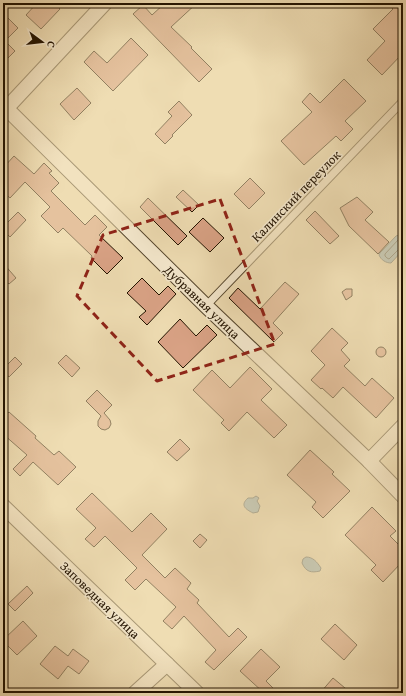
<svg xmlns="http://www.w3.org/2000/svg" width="406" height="696" viewBox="0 0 406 696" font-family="'Gentium Book Plus',serif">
<rect width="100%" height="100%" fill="#efddb3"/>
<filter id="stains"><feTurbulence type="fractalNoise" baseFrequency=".005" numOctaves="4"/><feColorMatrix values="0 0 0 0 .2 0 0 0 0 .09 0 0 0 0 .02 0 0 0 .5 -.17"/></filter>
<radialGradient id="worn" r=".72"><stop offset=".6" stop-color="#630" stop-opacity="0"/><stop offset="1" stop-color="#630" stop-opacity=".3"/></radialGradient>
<g fill="#a1b8ba" stroke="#6e7670">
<path d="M399,235L402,236L403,237V250L391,263C386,263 381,260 379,255L380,253L396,236Z"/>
<path d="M256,496L259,498L257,501L260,506L258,512L253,513C245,509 240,505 248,498H253Z"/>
<path d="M306,557C313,557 317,562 321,568L320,571C311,573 306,572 302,563L303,559Z"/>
</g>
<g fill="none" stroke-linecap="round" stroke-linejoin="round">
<polyline stroke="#62665d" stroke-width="1" points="403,240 398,240 385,254 385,256 387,258 389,259 399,249 403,248"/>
</g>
<g fill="#daa386" stroke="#221300">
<polygon points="37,3 54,3 60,9 41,29 26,15"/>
<polygon points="165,3 197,3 171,27 192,47 191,48 212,69 199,82 133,14 143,5 152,15"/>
<polygon points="387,3 403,3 403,53 382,75 367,60 385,41 373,29 393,9"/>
<polygon points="3,13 18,28 5,41 15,51 3,63"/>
<polygon points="131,38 148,55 113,91 84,62 94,51 107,63"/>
<polygon points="344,79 366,101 345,121 353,129 341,141 336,136 304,165 281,141 312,112 302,102 310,93 320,103"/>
<polygon points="77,88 91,103 74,120 60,104"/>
<polygon points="179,101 192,115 172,135 173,136 165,144 155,134 172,116 168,112"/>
<polygon points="14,156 34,174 44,163 52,171 49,173 59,183 51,191 85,225 95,215 107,227 99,235 123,258 107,274 91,258 92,256 63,228 58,233 41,216 50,207 25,182 10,198 3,192 3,168"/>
<polygon points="250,178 265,193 249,209 234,194"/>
<polygon points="183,190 199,205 192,212 176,197"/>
<polygon points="357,197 373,212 365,220 389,242 378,254 349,226 340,208"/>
<polygon points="148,198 187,236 178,245 140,207"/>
<polygon points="315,211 339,236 330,244 306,220"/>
<polygon points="18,212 26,220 10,237 3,230 3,227"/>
<polygon points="203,218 224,238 210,252 189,232"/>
<polygon points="3,263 16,278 9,284 3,278"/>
<polygon points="142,278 159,295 168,286 176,294 147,325 139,317 146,311 127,293"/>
<polygon points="285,282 299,294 273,323 283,333 274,342 229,298 238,288 260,309"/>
<polygon points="346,289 352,289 352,296 346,300 342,292"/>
<polygon points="180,319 196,336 207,325 217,335 183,368 158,342"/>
<polygon points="332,328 348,343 341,350 350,360 344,366 365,386 372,378 394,398 376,418 343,387 333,398 322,388 321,389 311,380 325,365 311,351"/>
<circle cx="381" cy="352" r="5"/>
<polygon points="66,355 80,368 72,377 58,363"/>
<polygon points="15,357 22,364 9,377 3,370 3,369"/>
<polygon points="250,367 272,389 261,400 287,425 274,438 247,412 229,431 221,423 224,420 193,390 212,370 230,388"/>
<polygon points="97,390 112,405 104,413 110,420 111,424 109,428 105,430 101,429 98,426 98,421 101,416 86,401"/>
<polygon points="9,412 36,436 35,438 54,455 59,451 76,467 58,485 33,462 20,476 13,469 27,455 3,434 3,418"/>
<polygon points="180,439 190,449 177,461 167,452"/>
<polygon points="310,450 334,472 332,474 350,491 323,518 312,507 316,502 287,475"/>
<polygon points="92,493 132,532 151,513 167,529 142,555 165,578 175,568 191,583 187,589 199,600 197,603 229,637 238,628 247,637 214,670 205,662 216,650 184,616 172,629 163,621 176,607 146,579 135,590 125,580 137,568 105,536 94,547 85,539 96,528 76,509"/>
<polygon points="372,507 396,531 390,536 403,549 403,561 383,582 371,570 376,565 345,535"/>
<polygon points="200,534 207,540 200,548 193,541"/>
<polygon points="27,586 33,593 15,611 8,604"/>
<polygon points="23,621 37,636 17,655 3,641 3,640"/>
<polygon points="335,624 357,645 344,660 321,639"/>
<polygon points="55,646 68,656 73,649 89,661 79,674 68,666 58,679 40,664"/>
<polygon points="261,649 280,667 266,681 278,693 264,693 240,671"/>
<polygon points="333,678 351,693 320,693"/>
</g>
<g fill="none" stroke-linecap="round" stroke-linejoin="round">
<g stroke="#55462d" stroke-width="9">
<polyline id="service" points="206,306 403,101"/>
</g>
<g stroke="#55462d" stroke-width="16">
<g id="minor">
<polyline points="3,105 206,306 369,461 403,496"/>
<polyline points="3,112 105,3"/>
<polyline points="369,461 403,426"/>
<polyline points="3,506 197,693"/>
<polyline points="135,693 167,664"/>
</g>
</g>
<use href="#service" stroke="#f5e9ce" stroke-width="7"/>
<use href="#minor" stroke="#f5e9ce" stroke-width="14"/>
</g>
<path d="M0 0H406V696H0ZM220,199L275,344L157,381L77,296L103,235Z" fill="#efddb3" fill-opacity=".55" fill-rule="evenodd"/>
<path fill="none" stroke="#8f2418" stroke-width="3" stroke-dasharray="8 5" stroke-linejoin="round" d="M220,199L275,344L157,381L77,296L103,235Z"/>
<g text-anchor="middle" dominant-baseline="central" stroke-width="3" stroke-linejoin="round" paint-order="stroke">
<g font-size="13" fill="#221300" stroke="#f5e9ce">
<text transform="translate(296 196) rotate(-46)">Калинский переулок</text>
<text transform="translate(202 302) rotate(44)">Дубравная улица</text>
<text transform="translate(100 600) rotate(44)">Заповедная улица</text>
</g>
</g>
<rect width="406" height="696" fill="none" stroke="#efddb3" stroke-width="16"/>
<rect x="4" y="4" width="398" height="688" fill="none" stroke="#221300" stroke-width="2"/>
<rect x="8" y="8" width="390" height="680" fill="none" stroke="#221300"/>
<g transform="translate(42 42) rotate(105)" stroke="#f5e9ce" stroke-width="3" paint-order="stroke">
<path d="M0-3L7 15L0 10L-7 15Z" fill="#221300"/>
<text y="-6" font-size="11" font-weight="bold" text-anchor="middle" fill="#221300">С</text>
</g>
<rect width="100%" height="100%" filter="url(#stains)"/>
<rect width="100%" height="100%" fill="url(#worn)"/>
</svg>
